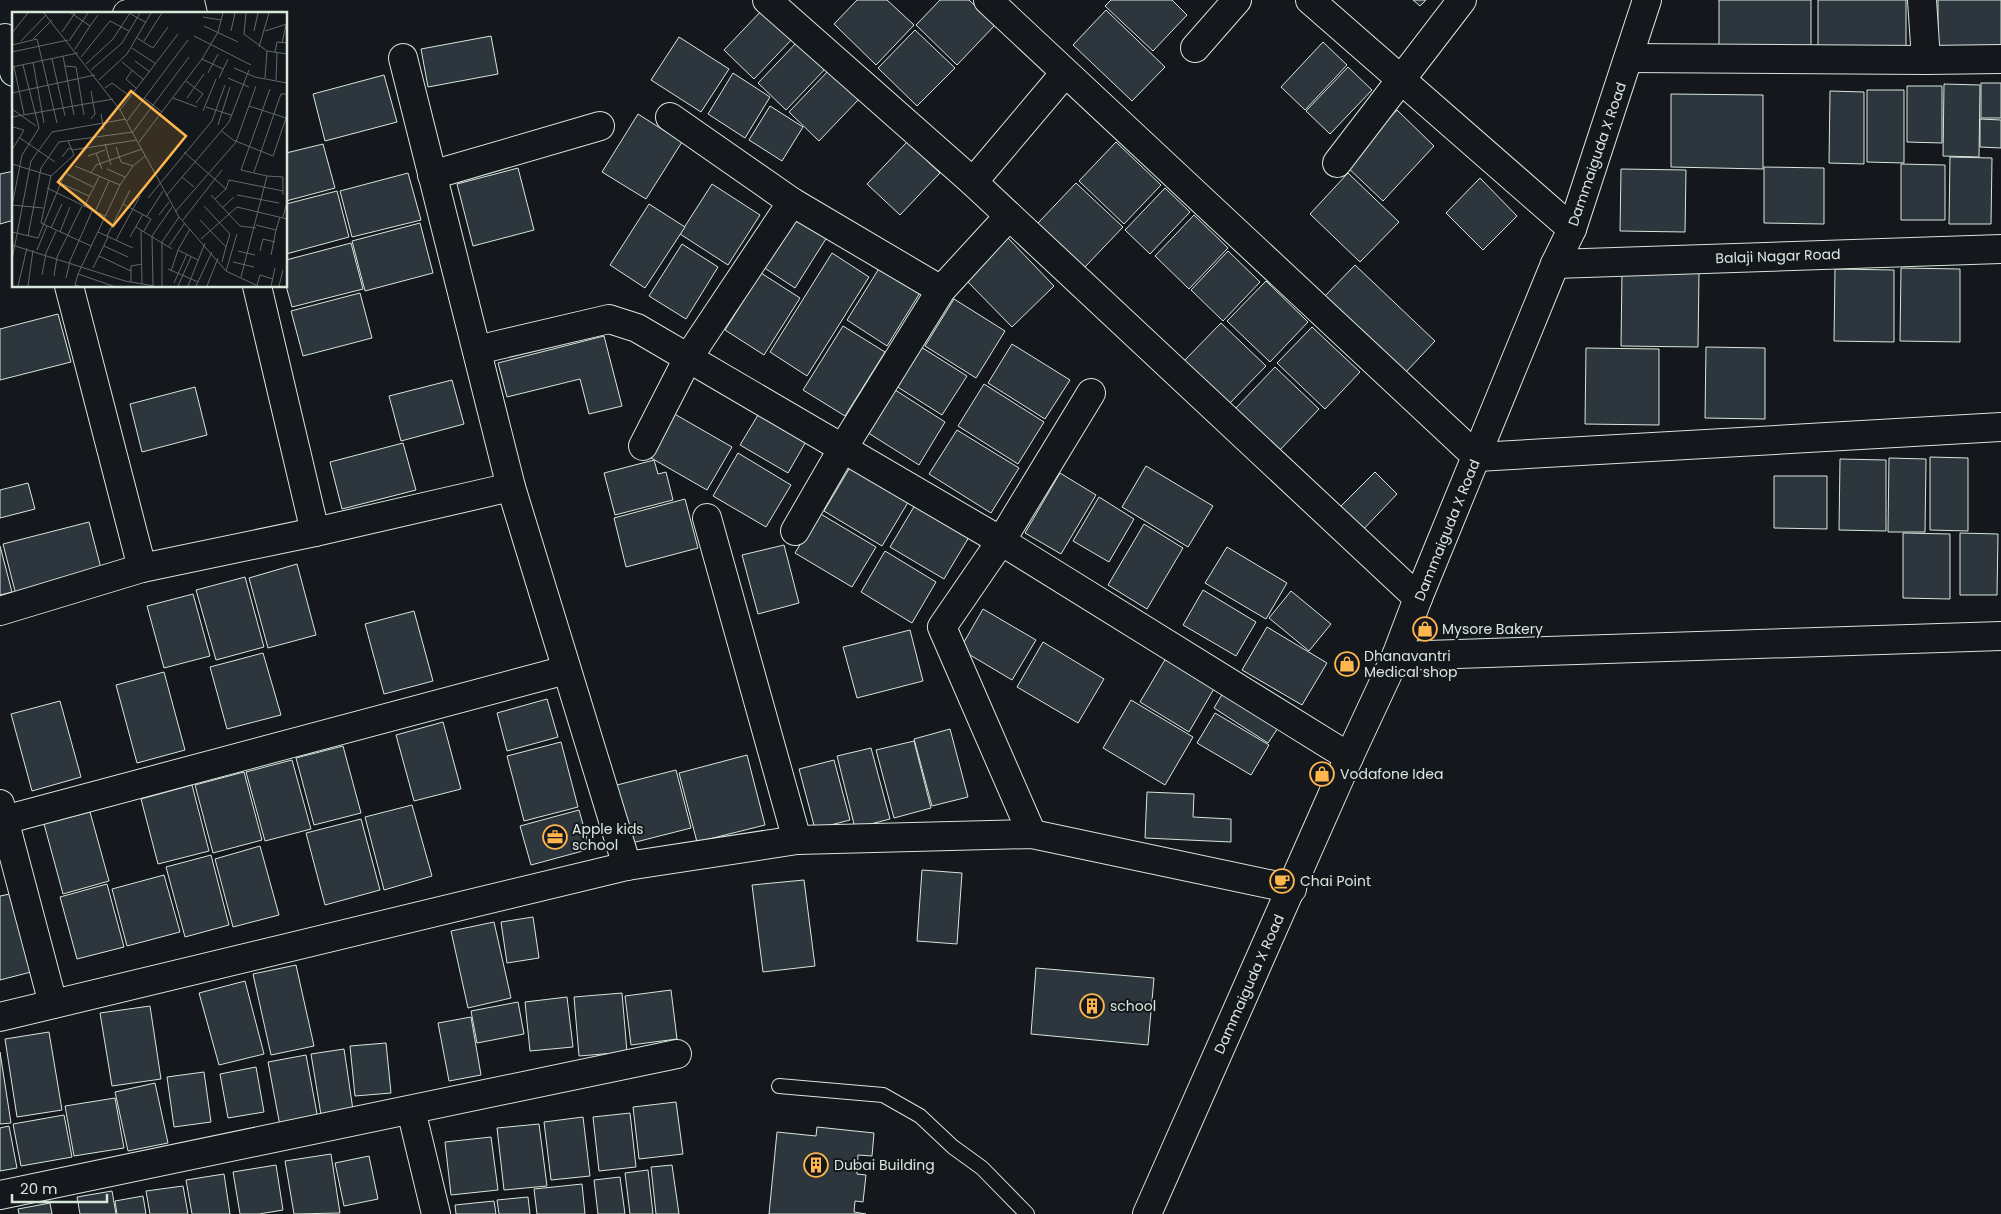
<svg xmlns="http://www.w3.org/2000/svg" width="2001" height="1214" viewBox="0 0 2001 1214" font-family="Poppins,sans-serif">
<rect width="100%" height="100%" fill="#14181c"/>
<g fill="#2c363c" stroke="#d8e6dc">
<polygon points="857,0 887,0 914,25 876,65 834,24"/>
<polygon points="940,0 969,0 995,25 957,65 916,25"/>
<polygon points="1111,0 1172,0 1187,15 1153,51 1105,6"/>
<polygon points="1413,0 1426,0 1420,6"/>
<polygon points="1719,0 1811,0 1811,55 1719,54"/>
<polygon points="1818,0 1906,0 1906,50 1818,49"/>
<polygon points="1938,0 2001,0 2001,47 1938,46"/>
<polygon points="764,8 794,37 754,79 724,50"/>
<polygon points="1106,10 1165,67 1132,101 1073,45"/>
<polygon points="915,30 955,68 917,106 878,68"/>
<polygon points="491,36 498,74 428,87 421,49"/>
<polygon points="679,37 729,69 701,112 651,80"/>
<polygon points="798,41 826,68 786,110 758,83"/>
<polygon points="1323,42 1347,65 1305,110 1281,87"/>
<polygon points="1348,67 1372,90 1330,134 1306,111"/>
<polygon points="829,70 859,99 819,141 789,112"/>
<polygon points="733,73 770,97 745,138 708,114"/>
<polygon points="384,75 397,122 325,141 313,94"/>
<rect x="1981" y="83" width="20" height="35"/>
<polygon points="1944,84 1980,85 1979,157 1943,156"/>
<polygon points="1907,86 1942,86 1942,143 1907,142"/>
<polygon points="1867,90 1904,90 1904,163 1867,162"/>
<polygon points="1830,91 1864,92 1864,164 1829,163"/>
<polygon points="1671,94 1763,95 1763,169 1671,167"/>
<polygon points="770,106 803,127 782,161 749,140"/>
<polygon points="1397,110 1434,146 1383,201 1345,165"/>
<polygon points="638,114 682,142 646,199 602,172"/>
<polygon points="1980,119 2001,120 2001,148 1980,147"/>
<polygon points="907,142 940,173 900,215 867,184"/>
<polygon points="1116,142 1161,185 1124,224 1079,181"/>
<polygon points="323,144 335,188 286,201 286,153"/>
<polygon points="1950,157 1992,158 1991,224 1949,224"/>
<polygon points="1901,164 1945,165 1945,220 1901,220"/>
<polygon points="1764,167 1824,168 1824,224 1764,223"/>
<polygon points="518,168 534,230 473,246 457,184"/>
<polygon points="1621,169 1686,170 1685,232 1620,231"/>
<polygon points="14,171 14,220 0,224 0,174"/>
<polygon points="408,173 421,220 352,237 340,191"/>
<polygon points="1348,173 1399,222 1360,262 1310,214"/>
<polygon points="1480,178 1517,216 1483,250 1446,213"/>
<polygon points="1076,183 1123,227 1084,268 1038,223"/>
<polygon points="712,184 760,215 728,265 680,234"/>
<polygon points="1165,188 1190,212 1150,254 1125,230"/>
<polygon points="337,191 349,237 286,254 286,204"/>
<polygon points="649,204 685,227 645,288 610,265"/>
<polygon points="793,212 829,234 795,288 760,265"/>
<polygon points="1194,215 1228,248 1189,289 1155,256"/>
<polygon points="420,223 433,273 365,291 352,241"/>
<polygon points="1008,238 1054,286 1012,327 966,280"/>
<polygon points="351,243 363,289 292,307 286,286 286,260"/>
<polygon points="682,244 718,267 686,319 649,296"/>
<polygon points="1228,251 1260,282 1223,321 1191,290"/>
<polygon points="832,253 869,277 807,376 770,352"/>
<polygon points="883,262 923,288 887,346 847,320"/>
<polygon points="1355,265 1435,341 1405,373 1325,296"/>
<polygon points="1901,268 1960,269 1960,342 1900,341"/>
<polygon points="1835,269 1894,270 1894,342 1834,341"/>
<polygon points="1622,272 1699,273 1698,347 1621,346"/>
<polygon points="761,273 800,298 764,355 725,330"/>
<polygon points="1266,281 1308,322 1270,362 1227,321"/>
<polygon points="360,293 372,338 303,356 291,311"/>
<polygon points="954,299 1005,331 976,378 925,346"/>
<polygon points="58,314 71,362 0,380 0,329"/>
<polygon points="1221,323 1266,366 1227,406 1182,363"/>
<polygon points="843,326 885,352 845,416 803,390"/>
<polygon points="1312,327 1360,372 1325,409 1277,363"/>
<polygon points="604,336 622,406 589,414 580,379 507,397 498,363"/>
<polygon points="1012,344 1070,380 1045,419 988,383"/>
<polygon points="921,347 967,376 942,415 896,386"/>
<polygon points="1706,347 1765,348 1765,419 1705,418"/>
<polygon points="1586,348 1659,349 1659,425 1585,424"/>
<polygon points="1275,367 1319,409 1278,452 1234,410"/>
<polygon points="452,380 464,424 401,441 389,396"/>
<polygon points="984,384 1044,422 1018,464 958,426"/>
<polygon points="889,386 945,422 919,465 862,429"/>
<polygon points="195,387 207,435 142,452 130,404"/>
<polygon points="761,410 808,438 788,473 740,445"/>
<polygon points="671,412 732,447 707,490 646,455"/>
<polygon points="957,430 1019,468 991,513 929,474"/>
<polygon points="403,443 416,490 342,509 330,462"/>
<polygon points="738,453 791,485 766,527 713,496"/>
<polygon points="1930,457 1968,458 1968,531 1930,530"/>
<polygon points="1889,458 1926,459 1925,532 1888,532"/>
<polygon points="1840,459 1886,460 1886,531 1839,530"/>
<polygon points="654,460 658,474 666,472 673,500 615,515 604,473"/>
<polygon points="852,464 910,499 882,546 824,511"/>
<polygon points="1146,466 1213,506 1188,547 1122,507"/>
<polygon points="1375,472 1397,494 1359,534 1336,511"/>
<polygon points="1060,473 1096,495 1061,554 1025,533"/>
<polygon points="1774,476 1827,476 1827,529 1774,528"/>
<polygon points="28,483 35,509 0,518 0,490"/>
<polygon points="1099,497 1134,519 1109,562 1073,541"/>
<polygon points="685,499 698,548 626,567 614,518"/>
<polygon points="915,505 969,537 944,579 890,547"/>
<polygon points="819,513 876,547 852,587 795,553"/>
<polygon points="89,522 102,572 16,595 3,544"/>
<polygon points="1144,524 1183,548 1147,609 1108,585"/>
<polygon points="1903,533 1950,534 1950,599 1903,598"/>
<polygon points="1960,533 1998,534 1997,595 1960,595"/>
<polygon points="784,545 799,603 758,614 742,555"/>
<polygon points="0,546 12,592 0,595"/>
<polygon points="1227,547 1287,583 1266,619 1205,583"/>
<polygon points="885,551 936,582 912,623 861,592"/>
<polygon points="297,564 316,635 268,648 249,578"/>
<polygon points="245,577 264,647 216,660 196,590"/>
<polygon points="1203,590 1256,622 1236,656 1183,625"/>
<polygon points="1291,591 1331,624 1309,651 1269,618"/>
<polygon points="193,594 210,656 164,668 147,606"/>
<polygon points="983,609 1036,640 1012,680 960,649"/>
<polygon points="414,611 433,681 384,694 365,624"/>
<polygon points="1267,627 1327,663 1302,705 1242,670"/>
<polygon points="910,630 923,681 857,698 843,647"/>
<polygon points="1043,642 1104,679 1078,723 1017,687"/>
<polygon points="263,653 281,715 227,729 210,667"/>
<polygon points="1166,658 1215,687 1189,732 1140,702"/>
<polygon points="164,672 185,750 137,763 116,685"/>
<polygon points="1223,693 1278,728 1268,743 1214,708"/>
<polygon points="547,699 558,737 507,751 497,713"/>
<polygon points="1131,700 1193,737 1165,785 1103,748"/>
<polygon points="60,701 81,777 32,791 11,714"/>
<polygon points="1215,713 1269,745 1251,775 1197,743"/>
<polygon points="443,722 461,789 414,801 396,735"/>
<polygon points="950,729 968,797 932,806 914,739"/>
<polygon points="914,741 931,808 894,818 876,750"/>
<polygon points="561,742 578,807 524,821 507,756"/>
<polygon points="343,746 361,813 314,825 296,758"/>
<polygon points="871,748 890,819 855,828 837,756"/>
<polygon points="747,755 765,825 697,842 679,773"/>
<polygon points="292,760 311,829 265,841 246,772"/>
<polygon points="834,760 850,820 815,829 799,769"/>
<polygon points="676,770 691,828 628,844 613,786"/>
<polygon points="244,772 262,840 213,853 195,785"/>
<polygon points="192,785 209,851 158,864 141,799"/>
<polygon points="1147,792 1194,794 1193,817 1231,819 1231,842 1145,838"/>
<polygon points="412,805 432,876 384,890 365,817"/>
<polygon points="579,810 590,849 531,865 520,826"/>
<polygon points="90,812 109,881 63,894 44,824"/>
<polygon points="361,819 380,890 325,905 306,833"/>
<polygon points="260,846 279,915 233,927 215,859"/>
<polygon points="211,855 229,925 185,937 166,867"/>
<polygon points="922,870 962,873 957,944 917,941"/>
<polygon points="164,875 180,932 127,946 112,889"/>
<polygon points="804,880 815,966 763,972 752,885"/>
<polygon points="107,884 124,947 77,959 60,897"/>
<polygon points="15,893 35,971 0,980 0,896"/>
<polygon points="533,917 539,958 507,963 501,922"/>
<polygon points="494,922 511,998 468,1008 451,931"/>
<polygon points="296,965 314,1046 271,1055 253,974"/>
<polygon points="1036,968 1154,978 1148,1045 1031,1034"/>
<polygon points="245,981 264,1054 219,1065 199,993"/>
<polygon points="671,990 677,1039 631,1045 625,996"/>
<polygon points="622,993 627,1052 579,1056 574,997"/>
<polygon points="567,997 573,1047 530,1051 525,1002"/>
<polygon points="518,1002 524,1034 477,1043 471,1011"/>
<polygon points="150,1006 161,1079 112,1086 100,1013"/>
<polygon points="471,1017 481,1075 449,1081 438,1023"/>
<polygon points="49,1032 62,1110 17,1117 5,1039"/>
<polygon points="386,1043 391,1093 355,1096 350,1046"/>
<polygon points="344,1049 353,1110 321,1115 311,1054"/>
<polygon points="0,1052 11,1123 0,1124"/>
<polygon points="306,1055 318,1119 280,1126 268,1062"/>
<polygon points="256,1067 264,1112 228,1118 220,1074"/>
<polygon points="204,1072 211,1122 174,1127 167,1077"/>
<polygon points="155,1083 168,1143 128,1151 115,1092"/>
<polygon points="115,1098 124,1148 74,1156 65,1106"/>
<polygon points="676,1102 683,1154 639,1159 633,1107"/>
<polygon points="630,1113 636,1167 599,1171 593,1117"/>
<polygon points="64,1115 72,1157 21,1166 13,1124"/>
<polygon points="583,1117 590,1176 551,1180 544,1122"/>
<polygon points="539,1124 547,1186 504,1190 497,1128"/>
<polygon points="9,1126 17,1168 0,1171 0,1128"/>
<polygon points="817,1127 874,1133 872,1156 858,1155 857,1174 866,1175 863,1202 855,1201 854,1212 866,1214 769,1214 777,1132 816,1136"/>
<polygon points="491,1137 498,1190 451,1195 445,1142"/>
<polygon points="331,1154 340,1213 294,1214 285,1161"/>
<polygon points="369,1156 378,1199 344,1206 335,1163"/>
<polygon points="276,1165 283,1210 259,1214 240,1214 233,1172"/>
<polygon points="672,1165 679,1214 656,1214 651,1167"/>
<polygon points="648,1170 653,1214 630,1214 625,1173"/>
<polygon points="224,1174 230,1214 192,1214 186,1180"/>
<polygon points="620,1177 625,1214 598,1214 594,1180"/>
<polygon points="582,1184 585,1214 537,1214 534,1189"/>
<polygon points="183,1186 188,1214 150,1214 146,1191"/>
<polygon points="112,1191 116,1214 80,1214 77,1197"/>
<polygon points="143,1196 146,1214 117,1214 115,1201"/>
<polygon points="528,1197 530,1214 499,1214 497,1200"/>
<polygon points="494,1201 496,1214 456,1214 455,1205"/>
<polygon points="50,1203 52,1214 19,1214 18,1209"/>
</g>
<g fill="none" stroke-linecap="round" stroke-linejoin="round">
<g stroke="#d8e6dc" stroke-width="16">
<polyline id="service" points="779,1086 883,1095 920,1116 953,1147 982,1168 1027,1214"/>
</g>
<g stroke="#d8e6dc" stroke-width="30">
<g id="minor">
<polyline points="767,0 973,182 1418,598"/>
<polyline points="988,0 1477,457 2001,427"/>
<polyline points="1310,0 1572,229"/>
<polyline points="1922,0 1926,60"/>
<polyline points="127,14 190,1 193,14"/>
<polyline points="5,38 14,72"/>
<polyline points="1195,48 1237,0"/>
<polyline points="403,58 511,487 627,866"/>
<polyline points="1629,58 1926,60 2001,59"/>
<polyline points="670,117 792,202 941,290"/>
<polyline points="1337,163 1462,0"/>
<polyline points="432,175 600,126"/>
<polyline points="973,182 1065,73"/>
<polyline points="1555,264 2001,249"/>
<polyline points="69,286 142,568"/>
<polyline points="257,286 315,532"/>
<polyline points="477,350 609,319 637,328 1001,541 1349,757"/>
<polyline points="643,446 688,358 792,202"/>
<polyline points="707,518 797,840"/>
<polyline points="795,531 843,448 941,290 1009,216"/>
<polyline points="0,611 142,568 315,532 511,487"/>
<polyline points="1396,656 2001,636"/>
<polyline points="0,804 53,1004"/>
<polyline points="4,820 566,670"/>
<polyline points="1032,834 942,627 1001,541 1091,393"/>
<polyline points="0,1017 627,866 797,840 1032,834 1292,889"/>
<polyline points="411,1110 436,1214"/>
<polyline points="0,1195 677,1054"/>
</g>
</g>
<g stroke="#d8e6dc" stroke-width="30">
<polyline id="tertiary" points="1147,1214 1349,757 1396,656 1418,598 1555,264 1572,229 1647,0"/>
</g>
<use href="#service" stroke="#14181c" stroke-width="14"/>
<use href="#minor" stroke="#14181c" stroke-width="28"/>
<use href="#tertiary" stroke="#14181c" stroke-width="28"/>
</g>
<defs>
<g id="shop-ring" transform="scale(1.25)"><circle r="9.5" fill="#14181c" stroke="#ffb74d" stroke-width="1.5"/><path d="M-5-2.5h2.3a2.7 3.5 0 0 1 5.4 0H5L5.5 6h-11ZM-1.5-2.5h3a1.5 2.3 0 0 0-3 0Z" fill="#ffb74d"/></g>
<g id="office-ring" transform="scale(1.25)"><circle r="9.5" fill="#14181c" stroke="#ffb74d" stroke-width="1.5"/><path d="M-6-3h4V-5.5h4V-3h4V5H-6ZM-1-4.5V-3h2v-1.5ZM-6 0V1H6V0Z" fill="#ffb74d"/></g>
<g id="cafe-ring" transform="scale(1.25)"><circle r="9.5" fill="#14181c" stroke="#ffb74d" stroke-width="1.5"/><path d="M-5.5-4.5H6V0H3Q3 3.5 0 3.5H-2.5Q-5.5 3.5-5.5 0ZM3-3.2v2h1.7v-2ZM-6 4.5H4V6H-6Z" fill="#ffb74d"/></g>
<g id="building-ring" transform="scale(1.25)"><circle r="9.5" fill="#14181c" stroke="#ffb74d" stroke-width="1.5"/><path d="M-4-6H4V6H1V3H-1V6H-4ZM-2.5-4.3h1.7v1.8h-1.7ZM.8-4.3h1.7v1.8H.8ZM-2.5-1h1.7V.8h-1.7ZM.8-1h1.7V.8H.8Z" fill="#ffb74d"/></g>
</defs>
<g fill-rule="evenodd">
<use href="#shop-ring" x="1425" y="629"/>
<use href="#shop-ring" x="1347" y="664"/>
<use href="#shop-ring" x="1322" y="774"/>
<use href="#office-ring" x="555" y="837"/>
<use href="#cafe-ring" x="1282" y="881"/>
<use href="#building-ring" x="1092" y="1006"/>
<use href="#building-ring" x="816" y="1165"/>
</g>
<g text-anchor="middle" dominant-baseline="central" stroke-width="4" stroke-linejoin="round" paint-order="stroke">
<g font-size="14" fill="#d8e6dc" stroke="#14181c">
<text transform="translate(1597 154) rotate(-71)">Dammaiguda X Road</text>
<text transform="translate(1778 256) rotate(-2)">Balaji Nagar Road</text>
<text transform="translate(1447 530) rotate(-68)">Dammaiguda X Road</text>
<text transform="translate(1249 984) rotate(-66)">Dammaiguda X Road</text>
</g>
<g font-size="14" fill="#d8e6dc" stroke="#14181c" text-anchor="start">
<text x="1442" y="629">Mysore Bakery</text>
<text x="1364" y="656">Dhanavantri<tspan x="1364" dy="16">Medical shop</tspan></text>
<text x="1340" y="774">Vodafone Idea</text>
<text x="572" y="829">Apple kids<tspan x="572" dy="16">school</tspan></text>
<text x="1300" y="881">Chai Point</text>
<text x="1110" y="1006">school</text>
<text x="834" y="1165">Dubai Building</text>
</g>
</g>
<g transform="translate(12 12)">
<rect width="275" height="275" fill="#14181c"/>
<path fill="none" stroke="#626a69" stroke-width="1" d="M32,1L108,98L167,205L214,259L246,274M59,1L78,14L86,3M117,1L133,10M234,1L232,22L255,39L275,42M191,5L209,8M192,14L226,30M219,19L223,1M242,19L246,1M253,19L275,12M50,20L63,1M0,21L16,1M182,24L239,53M125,26L141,36L156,15M21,27L40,8M9,29L34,3M57,29L76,1M132,29L150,1M270,31L274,13M0,33L25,27L45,111M247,35L257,1M120,36L144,52M63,37L78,14M0,40L56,28M263,40L265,30L275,31M51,44L62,103M69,45L98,9L117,19M40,47L53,104M190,47L211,57M123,49L138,60M21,50L32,111M110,50L132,68M74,52L101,27L118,1M53,54L64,55L72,103M0,55L66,41M2,55L12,102M222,56L243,65L275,71M79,58L110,31L128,1M120,59L114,67L125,77M196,61L206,42M207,66L216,47M216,66L237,75M253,66L255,39M87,68L115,42L139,1M264,68L265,40M174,69L191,82L184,91M93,76L100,71L119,85M79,79L83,102L79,107M0,81L83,63M132,86L150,100M161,86L185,95M175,86L192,62M237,94L274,106M194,95L219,103M0,97L24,114M108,98L166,22M191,99L204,67M89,102L92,118M0,105L101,87M115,109L176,28M206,113L218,75M210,119L221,128L261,144L274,106M8,126L43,150M127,130L190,47L206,20L211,1M93,132L99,153M104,135L109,150L121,154M0,138L12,118L1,115M172,140L214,177M84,141L90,157M76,144L93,138M50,145L57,136L60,138L56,129M0,152L39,164M63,154L108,173M95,157L113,165M242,160L266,90L269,82H275M79,161L84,153L130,137M255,164L271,165V183M170,165L182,175M48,171L77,184M35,176L93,204M199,183L228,214L244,216M225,183L267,191M154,184L217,110L237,58M136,186L200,109L213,73M203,187L214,177L217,168L271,179M111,192L139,207L132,219M0,193L31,196M0,194L10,143L27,116L11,53M72,195L87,165M210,196L222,185M83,200L97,169M163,200L224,130L244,74M147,203L157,190M135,204L151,179M271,205L275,190M171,208L210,158M188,208L214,235L218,222L192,194M244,213L264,218L268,205M124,215L160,237M39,216L50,192M129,219L130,272M0,220L26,226L53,161L81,175M48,220L58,195M86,220L121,236M16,224L29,156L47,130L121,120L177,45M95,224L118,178M118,225L131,202M189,227L225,195L275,207M104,228L128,184M0,233L113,269L142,274M79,234L29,211L39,164L62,143L60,138L125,128M92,234L116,245M157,234L173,211M25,238L35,214M166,238L178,217M226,239L243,243M248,239L251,227L263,230M259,243L264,218M87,244L119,259M0,248L19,149L40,120L114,107M210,250L214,235M221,250L242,255M81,256L96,225M156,257L186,270M159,259L166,238L186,248M214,259L225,222M66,262L101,274M30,263L34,241L44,219M42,264L45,245L70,194M229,265L255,164L229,158L258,77M54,266L58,249L80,199M119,270V254L130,252M162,271L175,242M245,273L248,263L261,267M6,274L15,236M16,274L21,238M67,274L63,273L66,262L108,173L121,154L133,144M141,274L140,224L160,195M150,274V230L167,205M166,274L179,245M176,274L193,231M184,274L200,240M195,274L206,246M259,274L263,256M267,274L271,258"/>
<path fill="#ffb74d" fill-opacity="0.15" stroke="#ffb74d" stroke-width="2.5" d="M119,79L174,124L101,214L46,170Z"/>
<rect width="275" height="275" fill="none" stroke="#d8e6dc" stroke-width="2.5"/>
</g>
<path d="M12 1194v8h95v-8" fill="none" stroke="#d8e6dc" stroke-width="2.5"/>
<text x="20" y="1194" font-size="15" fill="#d8e6dc" stroke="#14181c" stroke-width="4" paint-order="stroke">20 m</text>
</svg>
